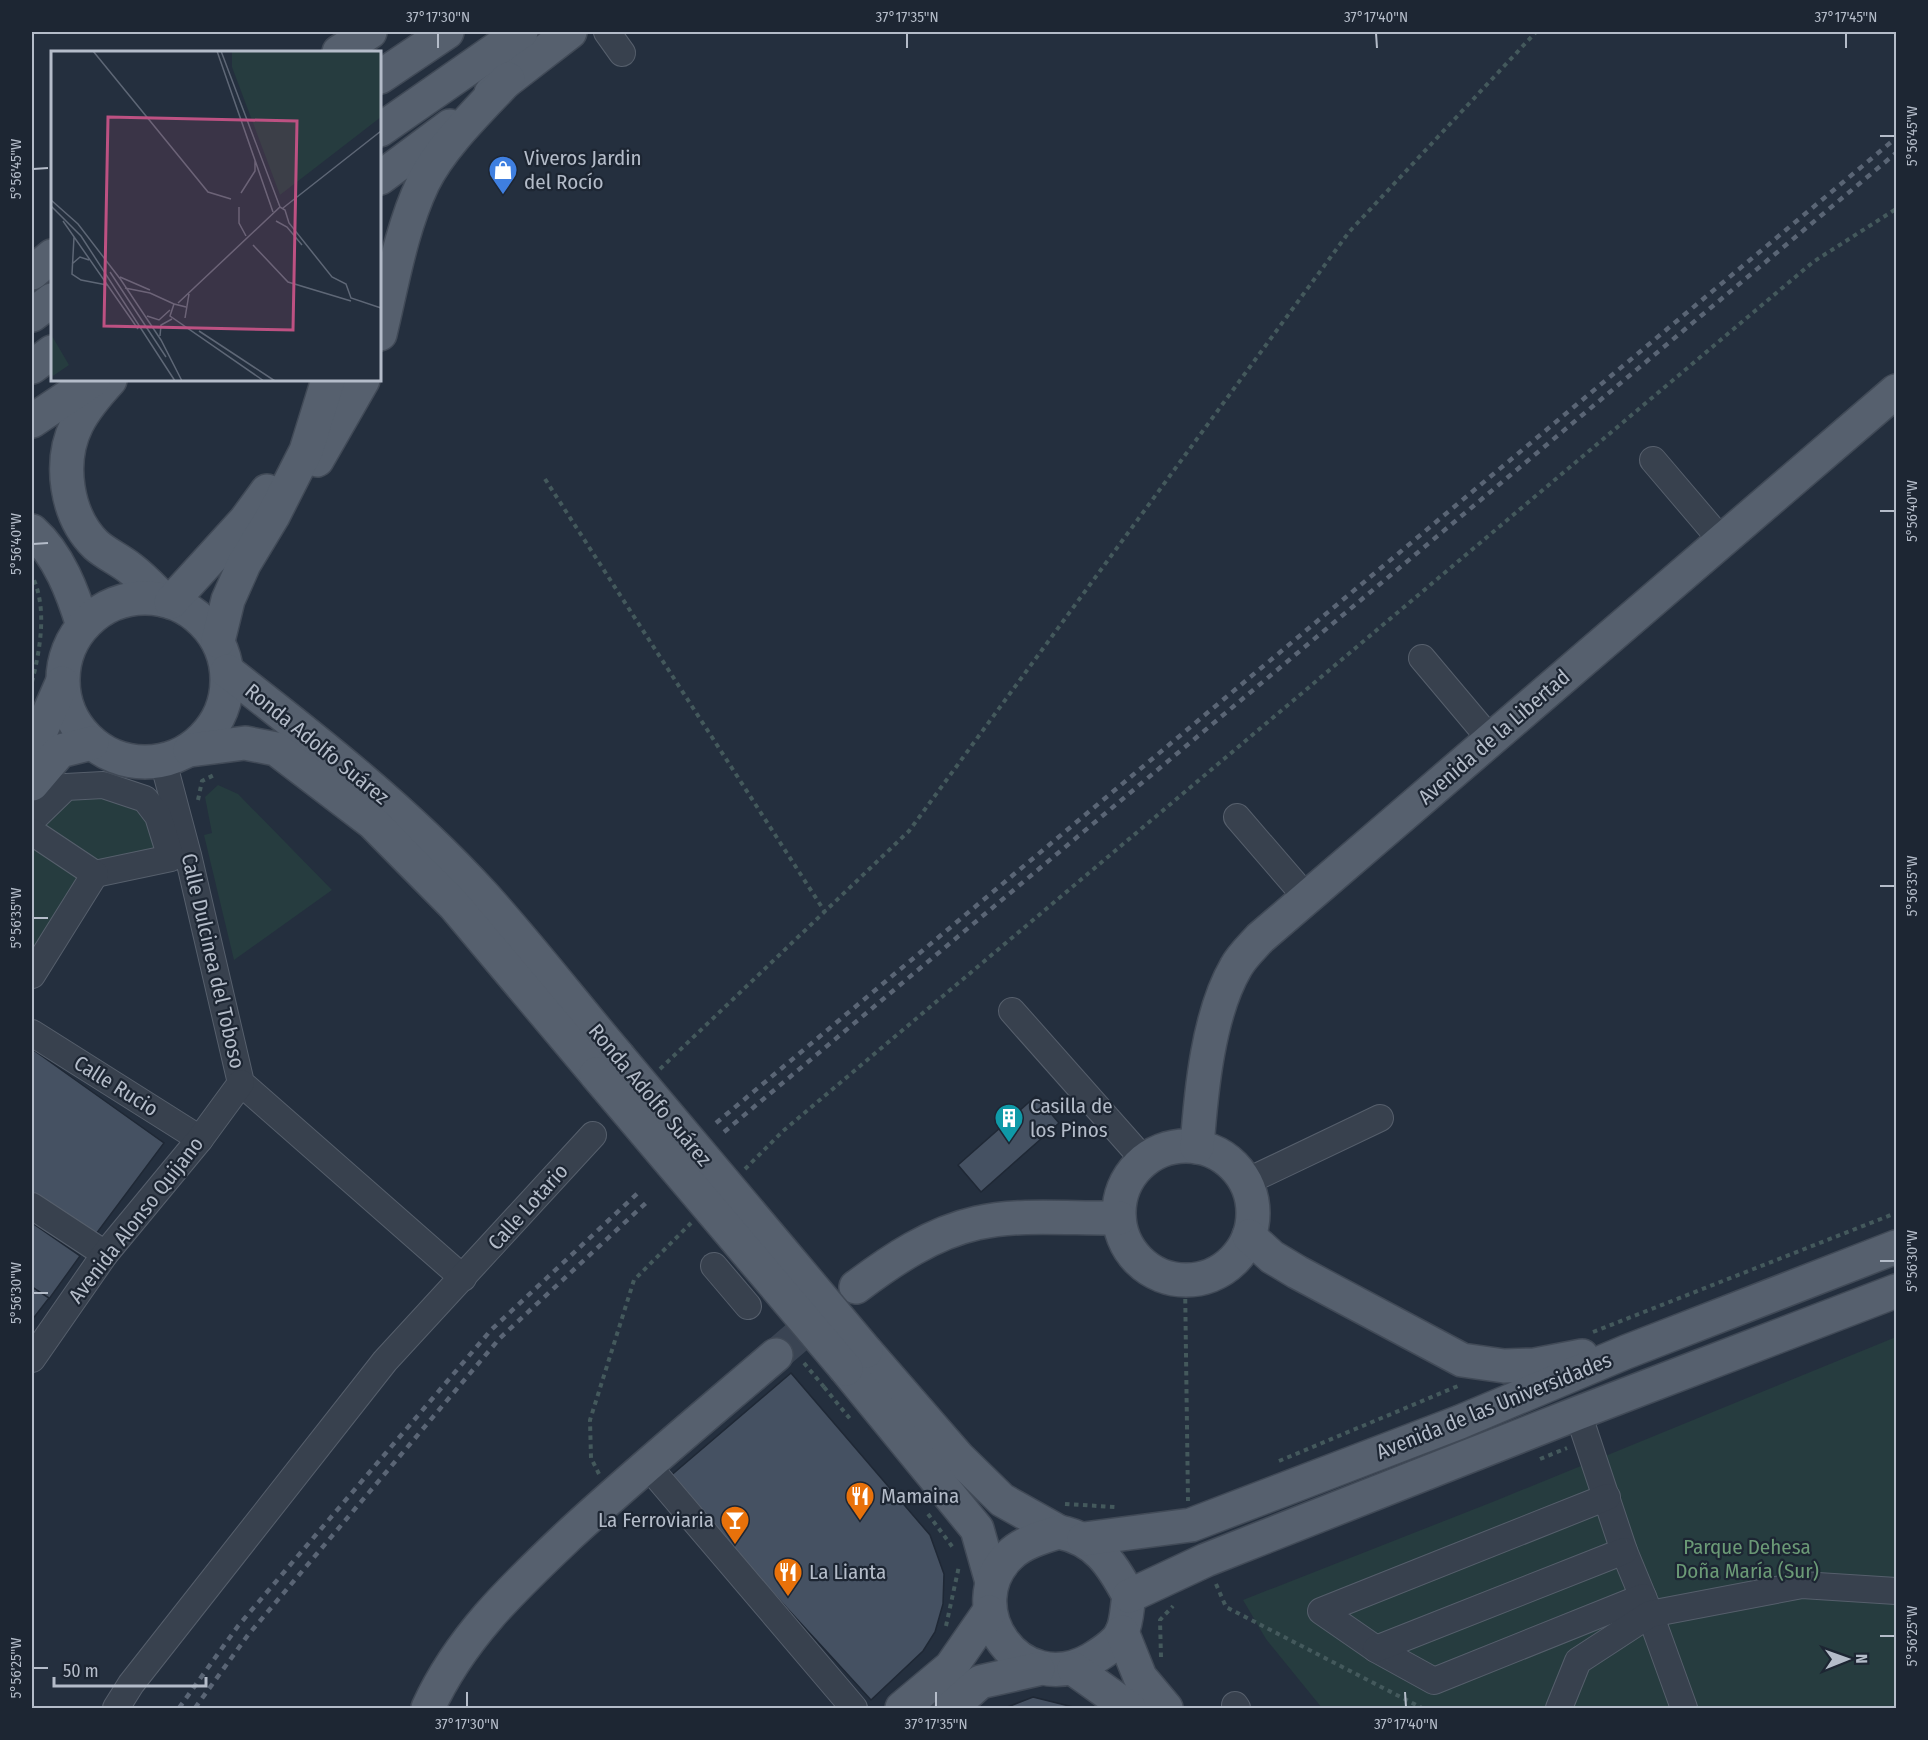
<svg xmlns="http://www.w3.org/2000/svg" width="1928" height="1740" viewBox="0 0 1928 1740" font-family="'Fira Sans Condensed',sans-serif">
<rect width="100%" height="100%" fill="#242f3e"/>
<g fill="#263c3f">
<polygon points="218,785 238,794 332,890 234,960 204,835 212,833 205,797"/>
<polygon points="66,787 145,799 171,858 95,874 32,820"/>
<polygon points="32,847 80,878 32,954"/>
<polygon points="1896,1337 1896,1708 1322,1708 1266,1639 1243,1600 1495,1501"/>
</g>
<g fill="#455162" stroke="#1f2835" stroke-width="1.5">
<polygon points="32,1049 164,1143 96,1234 32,1193"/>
<polygon points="1036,1096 1059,1123 981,1192 958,1165"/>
<polygon points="32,1223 80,1256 49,1299 32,1287"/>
<polygon points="32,1287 49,1298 32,1320"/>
<polygon points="791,1373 930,1535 944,1574 943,1604 935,1632 923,1651 871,1700 668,1478"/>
<polygon points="1033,1697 1077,1708 1005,1708"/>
</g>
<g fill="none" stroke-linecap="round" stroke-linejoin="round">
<polyline stroke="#3a4453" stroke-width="33" stroke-dasharray="33 16" stroke-linecap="butt" points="776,1355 832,1307"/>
<g stroke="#565f6c" stroke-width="28">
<g id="minor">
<polyline points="607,32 622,53"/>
<polyline points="1653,460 1722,541"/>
<polyline points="1422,658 1491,740"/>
<polyline points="163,761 188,855 241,1083 463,1278"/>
<polyline points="1237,817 1306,897"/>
<polyline points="32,820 66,787 103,785 145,799 158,816 171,858 95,874"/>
<polyline points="32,832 95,874 32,975"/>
<polyline points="1012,1011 1144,1160"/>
<polyline points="32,1033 200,1139"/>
<polyline points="1246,1182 1380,1118"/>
<polyline points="32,1206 105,1254"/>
<polyline points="714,1266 748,1306"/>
<polyline points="32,1359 105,1254 200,1139 241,1083"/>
<polyline points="1578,1413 1624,1551 1650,1614 1684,1708"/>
<polyline points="648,1466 854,1708"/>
<polyline points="1607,1497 1321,1611 1376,1649 1434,1681 1643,1597"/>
<polyline points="1376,1649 1624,1551"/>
<polyline points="1235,1705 1237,1708"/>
<polyline points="116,1708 131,1684 385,1361 593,1135"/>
<polyline points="1559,1708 1578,1661 1650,1614 1802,1585 1896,1591"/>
</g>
</g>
<g stroke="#414a57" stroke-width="36">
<g id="major">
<polyline points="339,52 370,32"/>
<polyline points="380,77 447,32"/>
<polyline points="491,93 570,32"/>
<polyline points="380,130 521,32"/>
<polyline points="380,178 450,126"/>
<polyline points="32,273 52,256"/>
<polyline points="32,315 52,300"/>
<path d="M380,334C392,284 401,229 423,183C441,146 480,109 508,79"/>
<polyline points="32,367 52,352"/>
<path d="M110,380C98,393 85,408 77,424C58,462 66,516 96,545C106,554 120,560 131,569C143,578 153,589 164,600"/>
<polyline points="32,421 93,380"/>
<polyline points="317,460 363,380"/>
<path d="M32,531C59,555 73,593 83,626"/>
<circle cx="145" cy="680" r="82"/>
<polyline points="171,602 245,521 267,491"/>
<polyline points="218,641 228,600 244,564 273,516 306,451 328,380"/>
<path d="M227,671C317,741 406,811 483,895C530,947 573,1003 618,1056"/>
<polyline points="32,742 41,731 62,683"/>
<polyline points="190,750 245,743 276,749 373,823 454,905 596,1074"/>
<polyline points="32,784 60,751 92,743"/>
<circle cx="1186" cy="1213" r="67"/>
<path d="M1197,1147C1201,1092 1208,1015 1236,967C1242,956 1252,947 1260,938L1896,391"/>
<polyline points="1249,1236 1272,1257 1297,1272 1462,1360 1504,1366 1535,1365 1582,1356"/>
<path d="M856,1287C892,1260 932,1233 977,1223C1022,1213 1073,1219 1119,1218"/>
<polyline points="866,1351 958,1457 1002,1500 1059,1532"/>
<polyline points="846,1369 977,1529 992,1582"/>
<path d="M1059,1532C1096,1539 1112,1564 1129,1596C1127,1606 1127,1622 1122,1632C1117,1644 1103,1652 1092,1659C1019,1701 956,1606 1010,1555C1022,1543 1042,1537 1059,1532Z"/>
<polyline points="1084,1539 1191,1525 1460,1422 1626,1352 1896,1247"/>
<polyline points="1129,1596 1206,1560 1578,1413 1896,1291"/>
<polyline points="1122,1632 1140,1677 1166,1708"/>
<polyline points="1074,1669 1129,1708"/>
<path d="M428,1708C460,1638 512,1589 567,1537C635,1474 706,1415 776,1355"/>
<polyline points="902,1708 951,1667 989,1612"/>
<polyline points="951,1708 980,1682 1038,1669"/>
</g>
</g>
<g stroke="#44595c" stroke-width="4" stroke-dasharray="4.5 4.5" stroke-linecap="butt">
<polyline points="545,479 825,912"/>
<path d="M32,682C40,650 47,611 34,580"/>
<polyline points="198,800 202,781 216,774"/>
<polyline points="660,1069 909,831 1349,232 1536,32"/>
<polyline points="745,1169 783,1131 1813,262 1896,209"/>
<polyline points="1185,1281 1188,1501"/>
<polyline points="1593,1332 1896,1213"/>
<polyline points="824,1387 851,1420"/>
<polyline points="1540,1459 1567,1448"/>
<polyline points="1279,1461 1458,1386"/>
<polyline points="599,1474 591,1458 590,1420 634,1280 691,1223"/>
<polyline points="1065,1504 1115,1507"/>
<polyline points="928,1514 954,1549"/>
<polyline points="1216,1584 1226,1607 1422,1708"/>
<polyline points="946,1626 959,1566"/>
<polyline points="1161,1657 1160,1620 1173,1606"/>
</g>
<use href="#minor" stroke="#38414e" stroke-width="26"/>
<use href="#major" stroke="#56606e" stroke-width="33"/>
<g stroke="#5a6575" stroke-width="4.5" stroke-dasharray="6 6" stroke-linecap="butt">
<polyline points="716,1123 1896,138"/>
<polyline points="724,1132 1896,153"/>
<polyline points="179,1708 238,1626 491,1330 640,1191"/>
<polyline points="195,1708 248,1635 500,1338 648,1201"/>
</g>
<g stroke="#414a57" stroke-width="36" stroke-linecap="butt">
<g id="major-bridge">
<polyline points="618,1056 866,1351"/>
<polyline points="596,1074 846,1369"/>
</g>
</g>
<polyline stroke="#44595c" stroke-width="4" stroke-dasharray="4.5 4.5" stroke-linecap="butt" points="804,1363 824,1387"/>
<use href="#major-bridge" stroke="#56606e" stroke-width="33"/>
</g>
<path fill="none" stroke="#b4bcc9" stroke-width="2" d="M438,33V48M907,33V48M1376,33L1377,48M1846,33V48M1880,136H1895M33,169L48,168M1880,511H1895M33,544L48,543M1880,886H1895M33,918H48M1880,1261H1895M33,1293H48M1880,1636H1895M33,1668H48M467,1692V1707M936,1692V1707M1405,1692L1406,1707"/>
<defs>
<g id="shop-pin" transform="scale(1.5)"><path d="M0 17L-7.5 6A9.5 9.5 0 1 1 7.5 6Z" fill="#3f7fe0" stroke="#1d2633"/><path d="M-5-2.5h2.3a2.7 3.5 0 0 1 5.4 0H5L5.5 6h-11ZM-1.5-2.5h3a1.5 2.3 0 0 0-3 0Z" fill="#fff"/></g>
<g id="building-pin" transform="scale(1.5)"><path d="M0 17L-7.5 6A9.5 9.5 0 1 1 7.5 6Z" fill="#0f9aa8" stroke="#1d2633"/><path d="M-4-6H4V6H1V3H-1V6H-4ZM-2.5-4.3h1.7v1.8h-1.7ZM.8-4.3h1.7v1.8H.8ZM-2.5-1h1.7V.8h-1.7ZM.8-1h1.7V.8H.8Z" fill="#fff"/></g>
<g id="restaurant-pin" transform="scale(1.5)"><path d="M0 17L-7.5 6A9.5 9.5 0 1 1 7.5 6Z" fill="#e8710a" stroke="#1d2633"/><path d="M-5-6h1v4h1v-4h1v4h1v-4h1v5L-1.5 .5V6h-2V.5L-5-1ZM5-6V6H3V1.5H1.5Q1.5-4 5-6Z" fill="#fff"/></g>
<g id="bar-pin" transform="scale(1.5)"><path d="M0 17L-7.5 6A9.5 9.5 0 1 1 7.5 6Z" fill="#e8710a" stroke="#1d2633"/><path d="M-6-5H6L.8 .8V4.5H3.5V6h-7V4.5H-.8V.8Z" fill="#fff"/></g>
</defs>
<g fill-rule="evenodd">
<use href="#shop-pin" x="503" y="170"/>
<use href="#building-pin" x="1009" y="1118"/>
<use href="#restaurant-pin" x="860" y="1496"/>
<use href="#bar-pin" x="735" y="1520"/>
<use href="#restaurant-pin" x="788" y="1572"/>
</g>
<g text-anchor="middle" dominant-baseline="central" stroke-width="4.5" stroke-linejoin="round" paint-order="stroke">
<g font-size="21" fill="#b4bcc9" stroke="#1d2633" text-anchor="start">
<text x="524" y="158">Viveros Jardin<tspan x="524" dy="24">del Rocío</tspan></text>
<text x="1030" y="1106">Casilla de<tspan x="1030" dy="24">los Pinos</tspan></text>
<text x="881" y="1496">Mamaina</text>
<text x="714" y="1520" text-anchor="end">La Ferroviaria</text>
<text x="809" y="1572">La Lianta</text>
</g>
<g font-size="21" fill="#b4bcc9" stroke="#1d2633">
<text transform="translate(1494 737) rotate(-41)">Avenida de la Libertad</text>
<text transform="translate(317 744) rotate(39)">Ronda Adolfo Suárez</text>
<text transform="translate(213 961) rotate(77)">Calle Dulcinea del Toboso</text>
<text transform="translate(116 1086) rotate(32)">Calle Rucio</text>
<text transform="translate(650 1095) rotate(50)">Ronda Adolfo Suárez</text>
<text transform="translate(528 1207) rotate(-48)">Calle Lotario</text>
<text transform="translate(136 1220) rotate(-52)">Avenida Alonso Quijano</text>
<text transform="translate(1494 1406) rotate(-22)">Avenida de las Universidades</text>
</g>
<g font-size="21" fill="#6b9a76" stroke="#1d2633">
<text x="1747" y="1547">Parque Dehesa<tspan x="1747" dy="24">Doña María (Sur)</tspan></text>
</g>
</g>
<g transform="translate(51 51)">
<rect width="330" height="330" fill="#242f3e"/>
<path d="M330,0V66L229,144L181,16V0ZM1,285L18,314L2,325L0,321Z" fill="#263c3f"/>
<path fill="none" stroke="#5e6776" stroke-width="1.5" d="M42,0L157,141L180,148M166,0L222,161M170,0L229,156M190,142L204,120V109M0,149L27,173L70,229L110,289L131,330M0,155L30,185L124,330M188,156V172L195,185M232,157L330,80M12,170L87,278M225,170L236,176L251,194M23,186L21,223L30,229L56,234M202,194L237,231L300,250M21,213L29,206L38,209M59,221L115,306M69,226L99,239M74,237L99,242L123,253M127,252L229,156L234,159L238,172L281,226L295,233L300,247L330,257M135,256L123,253L119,265L213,330M96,265L108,269L119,259M134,267L138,243M148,280L224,330M109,285L110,274L121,268"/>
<path fill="#bd5182" fill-opacity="0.15" stroke="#bd5182" stroke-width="3" d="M57,66L246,70L242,279L53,275Z"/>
<rect width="330" height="330" fill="none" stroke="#b4bcc9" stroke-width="3"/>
</g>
<rect width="1928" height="1740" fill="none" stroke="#1d2633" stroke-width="66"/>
<g transform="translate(1847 1659) rotate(89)" stroke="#1d2633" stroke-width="4.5" paint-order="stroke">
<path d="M0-4.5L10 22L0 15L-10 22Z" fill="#b4bcc9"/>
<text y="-9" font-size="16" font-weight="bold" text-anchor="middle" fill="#b4bcc9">N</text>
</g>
<path d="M54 1677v9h152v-9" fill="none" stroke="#b4bcc9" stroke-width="3"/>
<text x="63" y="1677" font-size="18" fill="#b4bcc9" stroke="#1d2633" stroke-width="4.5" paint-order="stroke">50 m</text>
<rect x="33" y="33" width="1862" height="1674" fill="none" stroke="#b4bcc9" stroke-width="2"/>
<g font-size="15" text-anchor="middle" fill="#b4bcc9">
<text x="438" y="22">37°17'30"N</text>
<text x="907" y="22">37°17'35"N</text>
<text x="1376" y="22">37°17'40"N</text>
<text x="1846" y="22">37°17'45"N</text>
<text transform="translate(1912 136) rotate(-90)" y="5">5°56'45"W</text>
<text transform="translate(16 169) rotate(-90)" y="5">5°56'45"W</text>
<text transform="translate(1912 511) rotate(-90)" y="5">5°56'40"W</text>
<text transform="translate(16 544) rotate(-90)" y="5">5°56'40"W</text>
<text transform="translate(1912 886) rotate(-90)" y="5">5°56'35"W</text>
<text transform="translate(16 918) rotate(-90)" y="5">5°56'35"W</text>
<text transform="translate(1912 1261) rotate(-90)" y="5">5°56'30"W</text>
<text transform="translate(16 1293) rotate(-90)" y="5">5°56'30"W</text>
<text transform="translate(1912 1636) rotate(-90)" y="5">5°56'25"W</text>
<text transform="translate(16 1668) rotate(-90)" y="5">5°56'25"W</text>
<text x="467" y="1729">37°17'30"N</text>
<text x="936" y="1729">37°17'35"N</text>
<text x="1406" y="1729">37°17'40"N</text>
</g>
</svg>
